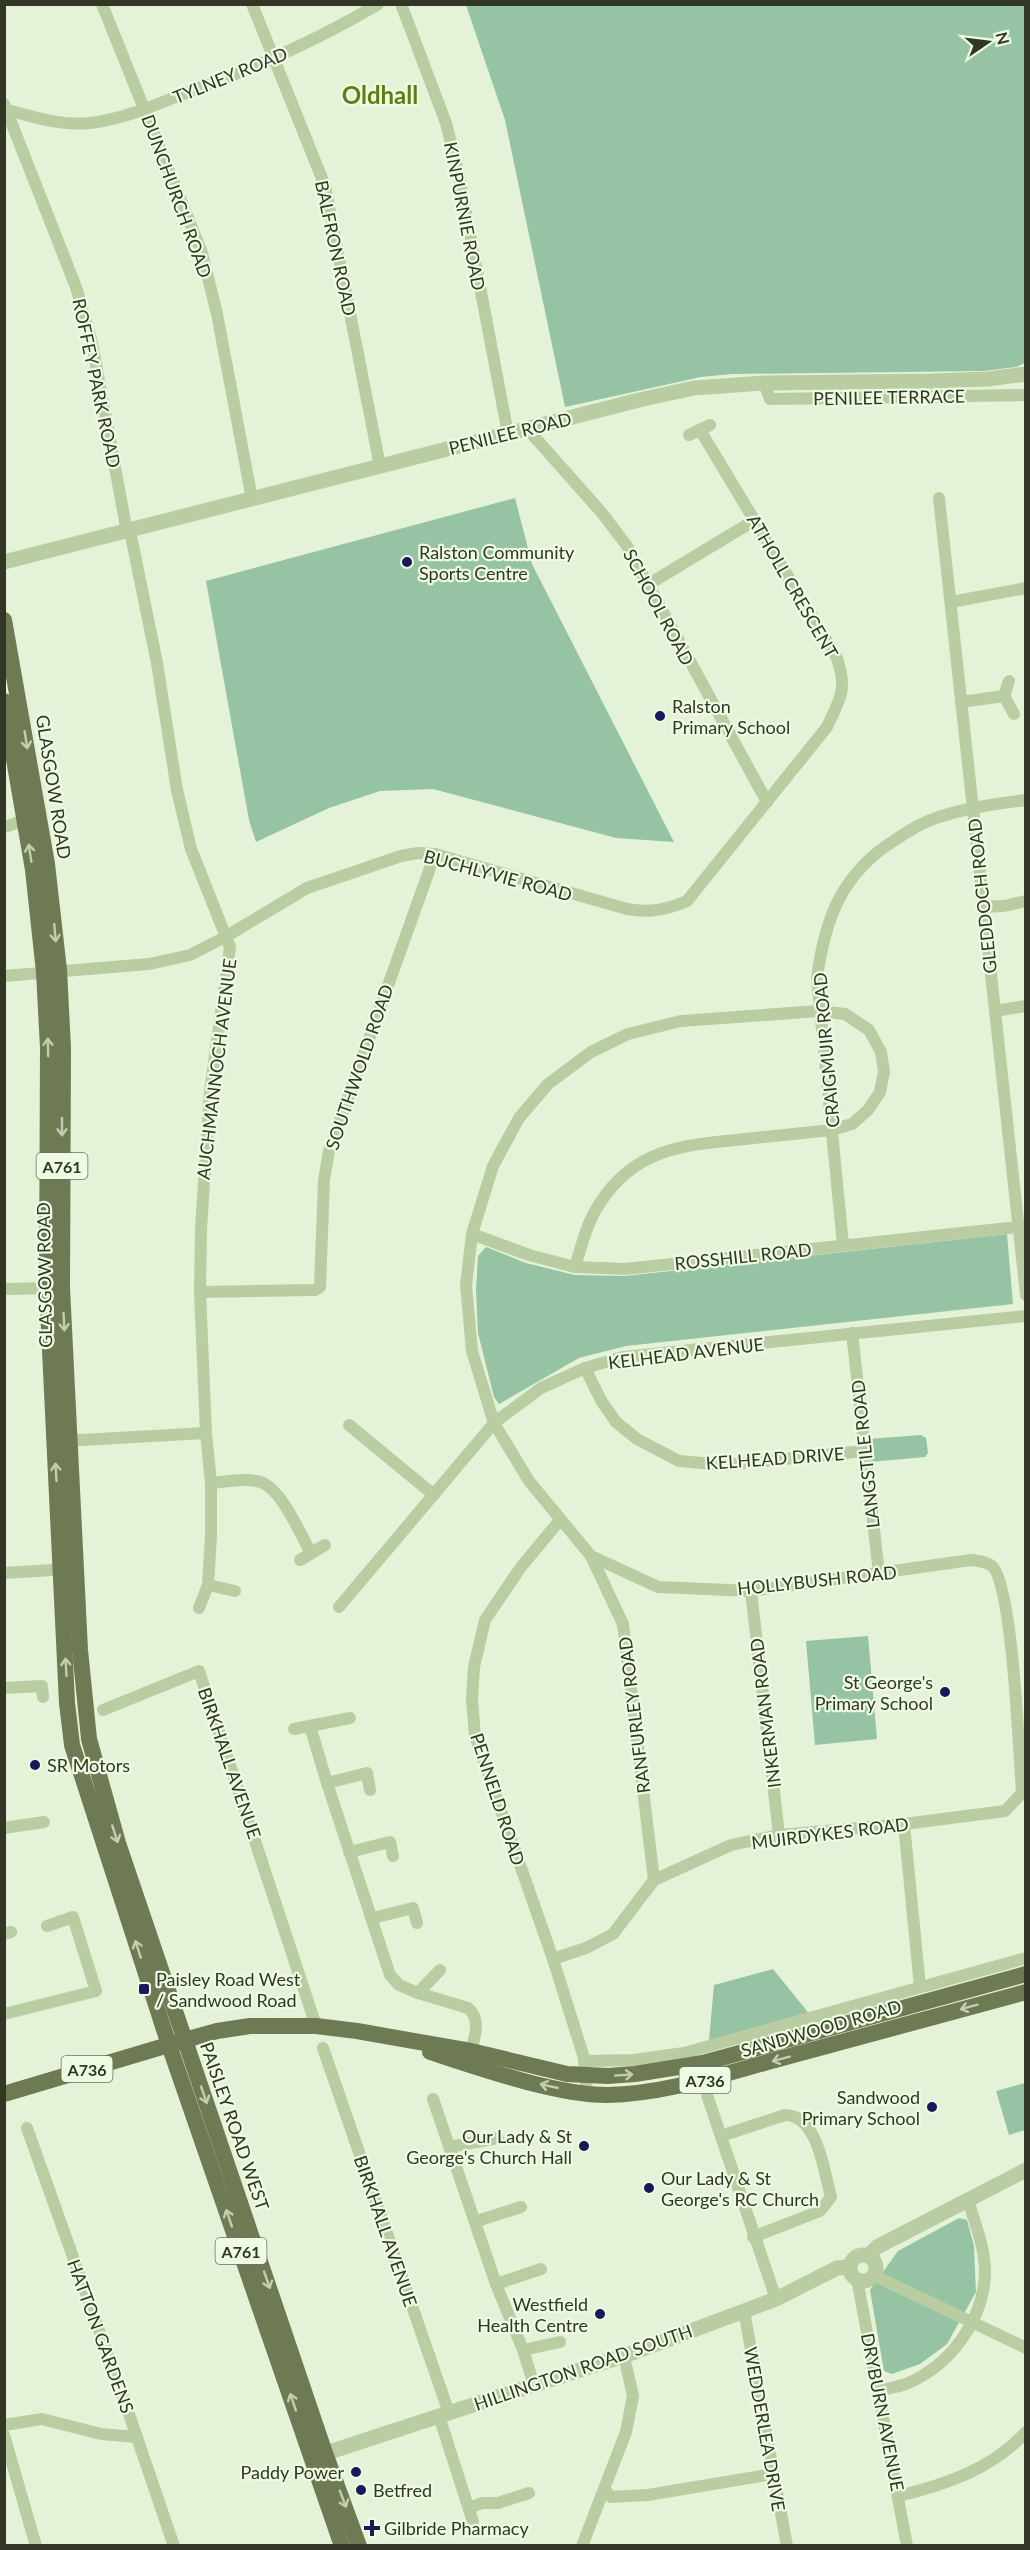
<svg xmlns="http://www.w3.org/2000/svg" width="1030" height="2550" viewBox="0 0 1030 2550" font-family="Lato,sans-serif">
<rect width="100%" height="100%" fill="#e4f3d7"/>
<g fill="#96c3a4">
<polygon points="466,5 1025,5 1025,363 1016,367 984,371 732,374 701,377 565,407 505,120"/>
<polygon points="515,498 532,564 674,842 616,838 433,789 380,791 329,808 256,842 249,820 206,581"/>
<polygon points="1007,1234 1013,1304 626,1346 579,1358 499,1404 494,1397 478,1333 476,1291 478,1256 486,1247 526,1263 575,1275 625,1276"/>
<polygon points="921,1435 926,1438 928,1453 925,1457 870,1462 867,1439"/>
<polygon points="868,1636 877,1739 815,1745 806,1641"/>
<polygon points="773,1969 811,2016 709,2040 714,1985"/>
<polygon points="1025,2083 1025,2130 1009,2135 996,2091"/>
<polygon points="959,2218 967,2220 974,2246 976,2292 947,2344 920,2364 892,2374 884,2371 870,2290 898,2251"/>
</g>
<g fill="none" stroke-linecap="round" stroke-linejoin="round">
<g stroke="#b9cca2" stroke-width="12">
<polyline points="102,4 202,253 217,314 252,499"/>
<polyline points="252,4 325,186 380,466"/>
<polyline points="401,4 446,123 458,171 508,434"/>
<polyline points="4,104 76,287 92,343 127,532"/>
<path d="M4,109C32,117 61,126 90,123C119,120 151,107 178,96C247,71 315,42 378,4"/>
<polyline points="764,383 770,399 1026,395"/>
<polyline points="530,428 531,433 602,513 627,546 767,802"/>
<polyline points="689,435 710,425"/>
<polyline points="939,498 1026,1295"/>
<polyline points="130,531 157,663 177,790 191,849 230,947 210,1092 201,1229 200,1292 206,1433 211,1483 211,1536 208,1585 199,1608"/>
<polyline points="649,584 755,520"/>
<polyline points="951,602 1026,588"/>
<polyline points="1009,681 1004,696 1014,714"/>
<polyline points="961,702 1004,696"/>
<polyline points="4,827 32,818"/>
<polyline points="983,907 1004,906 1026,901"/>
<path d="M4,976L149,964L190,955L227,936L307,888L401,856L418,853L435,854L627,909C649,913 666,910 687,901L827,727C841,697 848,688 836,656L700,430"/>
<polyline points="995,1011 1026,1006"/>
<polyline points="472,1234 529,1255 575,1267 625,1269 1018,1227"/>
<path d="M843,1245L817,978C825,918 842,873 895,840C908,831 921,823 936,818C965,808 995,804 1026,800"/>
<polyline points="4,1289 54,1288"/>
<polyline points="200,1292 315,1290 320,1287 324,1180 329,1151 435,854"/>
<polyline points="852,1333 879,1574"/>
<polyline points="585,1368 602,1402 616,1422 637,1439 679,1461 725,1465 864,1451"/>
<polyline points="349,1425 434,1495"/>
<polyline points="63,1441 206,1433"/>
<path d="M211,1483C226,1482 249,1477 263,1483C283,1492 300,1534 311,1553"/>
<polyline points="560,1520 521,1567 485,1620 474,1667 472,1699 475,1736 553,1959 584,2058 587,2093"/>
<polyline points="591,1556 623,1624 654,1880"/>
<polyline points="300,1560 325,1545"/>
<polyline points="4,1573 68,1569"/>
<polyline points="208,1585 235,1591"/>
<polyline points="751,1591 779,1835"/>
<polyline points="339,1607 494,1423 541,1388 585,1368 623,1357 1026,1316"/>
<polyline points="4,1688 42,1686 43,1697"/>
<polyline points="103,1710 199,1671 316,2026"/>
<polyline points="310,1726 327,1783"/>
<polyline points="294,1729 350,1718"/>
<path d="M370,1790L367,1773L327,1783L390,1975L399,1985L418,1993L468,2008C483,2021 473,2041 469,2058"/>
<polyline points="904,1824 920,1987"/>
<polyline points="4,1828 44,1822"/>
<polyline points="349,1852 390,1842 393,1856"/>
<polyline points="373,1918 413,1908 417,1923"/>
<polyline points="4,1934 11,1932"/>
<path d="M553,1959L586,1948L613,1934L654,1880L731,1845L779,1835L904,1824L1005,1811L1022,1793C1019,1756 1013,1586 992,1566C986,1561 978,1561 971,1560L751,1591L658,1587L591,1556L529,1481L494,1423L472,1351L466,1285L472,1234L493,1166L519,1118L548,1084L591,1052L628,1034L681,1021L819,1011L845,1014L869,1030L881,1052L884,1072L880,1092L868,1110L852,1124L832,1130C803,1133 774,1136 745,1139C686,1145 636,1147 600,1203C587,1222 582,1244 575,1267"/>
<polyline points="418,1993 440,1970"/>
<polyline points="4,2014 96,1991 73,1917 47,1926"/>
<polyline points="323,2048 449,2413"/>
<polyline points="584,2061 634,2060 684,2053 1026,1958"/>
<polyline points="707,2095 776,2299"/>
<polyline points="433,2099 496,2284"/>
<polyline points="27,2128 130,2417 174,2546"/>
<path d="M721,2136L785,2115C818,2115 824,2172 831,2197L820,2211L753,2237"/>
<polyline points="449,2147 498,2138"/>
<polyline points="477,2221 521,2207"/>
<polyline points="873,2275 1026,2348"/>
<polyline points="857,2279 907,2546"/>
<polyline points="744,2311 787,2546"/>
<polyline points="523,2350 560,2342"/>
<polyline points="534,2385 523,2350 496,2284 541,2269"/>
<path d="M879,2391C888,2388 897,2387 906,2384C950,2366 984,2320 985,2272C985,2247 975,2224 968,2200"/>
<polyline points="439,2416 473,2522"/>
<polyline points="4,2425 42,2419 101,2434 137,2437"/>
<polyline points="4,2435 36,2546"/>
<polyline points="605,2490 611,2497 648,2495 773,2474"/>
<path d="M898,2496C945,2485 992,2469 1026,2432"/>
<polyline points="469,2508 482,2503 498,2503 529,2493"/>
<polyline points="582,2546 626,2432 633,2396 624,2356"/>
</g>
<g stroke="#b9cca2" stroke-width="15">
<polyline points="4,562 639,400 694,388 764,383 932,381 988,379 1026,374"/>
<circle cx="863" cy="2268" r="13"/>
<polyline points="868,2256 877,2247 1026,2170"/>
<polyline points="314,2457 635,2352 776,2299 837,2268 850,2267"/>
</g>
<g stroke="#6e7a54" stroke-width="16">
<polyline points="4,620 47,864 59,970 63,1048 62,1288 80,1650 89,1739 118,1843 325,2453 359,2546"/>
<polyline points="4,701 33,870 44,972 48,1048 47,1288 67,1703 72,1745 169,2045 342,2546"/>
<path d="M430,2052C479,2068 556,2095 607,2095C664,2094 720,2075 775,2060C859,2038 942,2014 1026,1992"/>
<polyline points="4,2094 185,2040 217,2031 250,2026 316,2026 357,2031 471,2051 567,2074 608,2076 635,2074 703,2063 1026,1974"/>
</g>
</g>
<defs><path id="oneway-shaft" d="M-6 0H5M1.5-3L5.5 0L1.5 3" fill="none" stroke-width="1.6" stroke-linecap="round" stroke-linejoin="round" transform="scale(1.5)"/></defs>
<g stroke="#c1ceb1">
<use href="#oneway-shaft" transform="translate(26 740) rotate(81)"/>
<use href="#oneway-shaft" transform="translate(30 853) rotate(-99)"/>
<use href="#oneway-shaft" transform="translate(55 933) rotate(85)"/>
<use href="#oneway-shaft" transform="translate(48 1047) rotate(-91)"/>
<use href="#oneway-shaft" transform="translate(62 1127) rotate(90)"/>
<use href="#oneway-shaft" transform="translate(64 1322) rotate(87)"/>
<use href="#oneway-shaft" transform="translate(56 1472) rotate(-93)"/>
<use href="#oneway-shaft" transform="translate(66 1667) rotate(-93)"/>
<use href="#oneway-shaft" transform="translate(115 1834) rotate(72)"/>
<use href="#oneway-shaft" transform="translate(138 1949) rotate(-108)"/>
<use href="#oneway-shaft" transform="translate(969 2007) rotate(165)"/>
<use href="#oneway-shaft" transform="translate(781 2059) rotate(165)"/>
<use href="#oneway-shaft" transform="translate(624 2075) rotate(-4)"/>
<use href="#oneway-shaft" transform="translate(549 2086) rotate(-167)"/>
<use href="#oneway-shaft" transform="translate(204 2095) rotate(71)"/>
<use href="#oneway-shaft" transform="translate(229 2218) rotate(-109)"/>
<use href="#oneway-shaft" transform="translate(267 2280) rotate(71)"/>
<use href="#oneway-shaft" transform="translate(293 2402) rotate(-109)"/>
<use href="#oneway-shaft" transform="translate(343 2499) rotate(69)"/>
</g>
<g fill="#1b175b" stroke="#eefbe3" stroke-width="2">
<circle cx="407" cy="562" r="6"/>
<circle cx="660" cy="716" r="6"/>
<circle cx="945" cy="1692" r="6"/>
<circle cx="35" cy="1765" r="6"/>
<rect x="138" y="1983" width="12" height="12" rx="3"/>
<circle cx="932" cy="2107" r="6"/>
<circle cx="584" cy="2146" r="6"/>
<circle cx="649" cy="2188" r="6"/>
<circle cx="600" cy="2314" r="6"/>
<circle cx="356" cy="2472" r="6"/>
<circle cx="361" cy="2490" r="6"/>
<path d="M369 2519h6v6h6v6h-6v6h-6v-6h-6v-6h6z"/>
</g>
<g text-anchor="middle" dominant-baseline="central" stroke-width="4.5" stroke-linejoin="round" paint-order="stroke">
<g fill="#eefbe3" stroke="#6a715e" stroke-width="1.5">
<rect x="36.5" y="1153" width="51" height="26" rx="4.5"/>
<rect x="61.5" y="2056" width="51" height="26" rx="4.5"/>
<rect x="679.5" y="2067" width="51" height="26" rx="4.5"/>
<rect x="215.5" y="2238" width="51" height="26" rx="4.5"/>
</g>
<g font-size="16" font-weight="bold" fill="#313625">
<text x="62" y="1166">A761</text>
<text x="87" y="2069">A736</text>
<text x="705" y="2080">A736</text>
<text x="241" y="2251">A761</text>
</g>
<g font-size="18" fill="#313625" stroke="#eefbe3">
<text transform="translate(230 75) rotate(-22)">TYLNEY ROAD</text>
<text transform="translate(177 196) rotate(70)">DUNCHURCH ROAD</text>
<text transform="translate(465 216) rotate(79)">KINPURNIE ROAD</text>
<text transform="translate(336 248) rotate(78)">BALFRON ROAD</text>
<text transform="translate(97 383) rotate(78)">ROFFEY PARK ROAD</text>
<text transform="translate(889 397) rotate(-1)">PENILEE TERRACE</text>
<text transform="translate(510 433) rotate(-14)">PENILEE ROAD</text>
<text transform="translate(793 586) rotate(60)">ATHOLL CRESCENT</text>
<text transform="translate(659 607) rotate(62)">SCHOOL ROAD</text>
<text transform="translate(54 787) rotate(81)">GLASGOW ROAD</text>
<text transform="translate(498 875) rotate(15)">BUCHLYVIE ROAD</text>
<text transform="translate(982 896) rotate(-96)">GLEDDOCH ROAD</text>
<text transform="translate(826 1050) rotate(-95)">CRAIGMUIR ROAD</text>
<text transform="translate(359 1067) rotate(-71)">SOUTHWOLD ROAD</text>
<text transform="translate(216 1069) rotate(-83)">AUCHMANNOCH AVENUE</text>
<text transform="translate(743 1256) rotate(-6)">ROSSHILL ROAD</text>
<text transform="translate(44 1275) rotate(-91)">GLASGOW ROAD</text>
<text transform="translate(686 1353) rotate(-7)">KELHEAD AVENUE</text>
<text transform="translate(865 1454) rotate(-96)">LANGSTILE ROAD</text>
<text transform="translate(775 1458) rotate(-4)">KELHEAD DRIVE</text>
<text transform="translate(817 1580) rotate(-6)">HOLLYBUSH ROAD</text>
<text transform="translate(765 1713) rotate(-97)">INKERMAN ROAD</text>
<text transform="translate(634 1715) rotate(-97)">RANFURLEY ROAD</text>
<text transform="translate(230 1763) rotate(71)">BIRKHALL AVENUE</text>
<text transform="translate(498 1799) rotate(72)">PENNELD ROAD</text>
<text transform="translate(830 1833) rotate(-7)">MUIRDYKES ROAD</text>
<text transform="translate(821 2028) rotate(-16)">SANDWOOD ROAD</text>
<text transform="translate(235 2126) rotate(71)">PAISLEY ROAD WEST</text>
<text transform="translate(386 2231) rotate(71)">BIRKHALL AVENUE</text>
<text transform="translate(101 2336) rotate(70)">HATTON GARDENS</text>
<text transform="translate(583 2367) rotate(-19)">HILLINGTON ROAD SOUTH</text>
<text transform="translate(883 2412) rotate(79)">DRYBURN AVENUE</text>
<text transform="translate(765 2429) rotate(80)">WEDDERLEA DRIVE</text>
</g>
<g font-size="18" fill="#313625" stroke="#eefbe3" text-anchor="start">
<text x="419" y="552">Ralston Community<tspan x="419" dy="21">Sports Centre</tspan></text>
<text x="672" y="706">Ralston<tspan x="672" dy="21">Primary School</tspan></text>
<text x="933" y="1682" text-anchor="end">St George's<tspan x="933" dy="21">Primary School</tspan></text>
<text x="47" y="1765">SR Motors</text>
<text x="156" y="1979">Paisley Road West<tspan x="156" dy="21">/ Sandwood Road</tspan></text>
<text x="920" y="2097" text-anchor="end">Sandwood<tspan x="920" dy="21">Primary School</tspan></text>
<text x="572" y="2136" text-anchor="end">Our Lady &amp; St<tspan x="572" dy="21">George's Church Hall</tspan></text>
<text x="661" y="2178">Our Lady &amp; St<tspan x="661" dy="21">George's RC Church</tspan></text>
<text x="588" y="2304" text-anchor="end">Westfield<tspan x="588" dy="21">Health Centre</tspan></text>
<text x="344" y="2472" text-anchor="end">Paddy Power</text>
<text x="373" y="2490">Betfred</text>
<text x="384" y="2528">Gilbride Pharmacy</text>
</g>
<g font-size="24" font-weight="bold" fill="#637a15" stroke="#eefbe3">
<text x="380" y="94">Oldhall</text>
</g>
</g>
<rect width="1030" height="2550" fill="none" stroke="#313625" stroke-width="12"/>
<g transform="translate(988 42) rotate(76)" stroke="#eefbe3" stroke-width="4.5" paint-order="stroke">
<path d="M0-4.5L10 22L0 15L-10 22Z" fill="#313625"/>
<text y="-9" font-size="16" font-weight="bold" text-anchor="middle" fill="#313625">N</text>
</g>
</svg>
